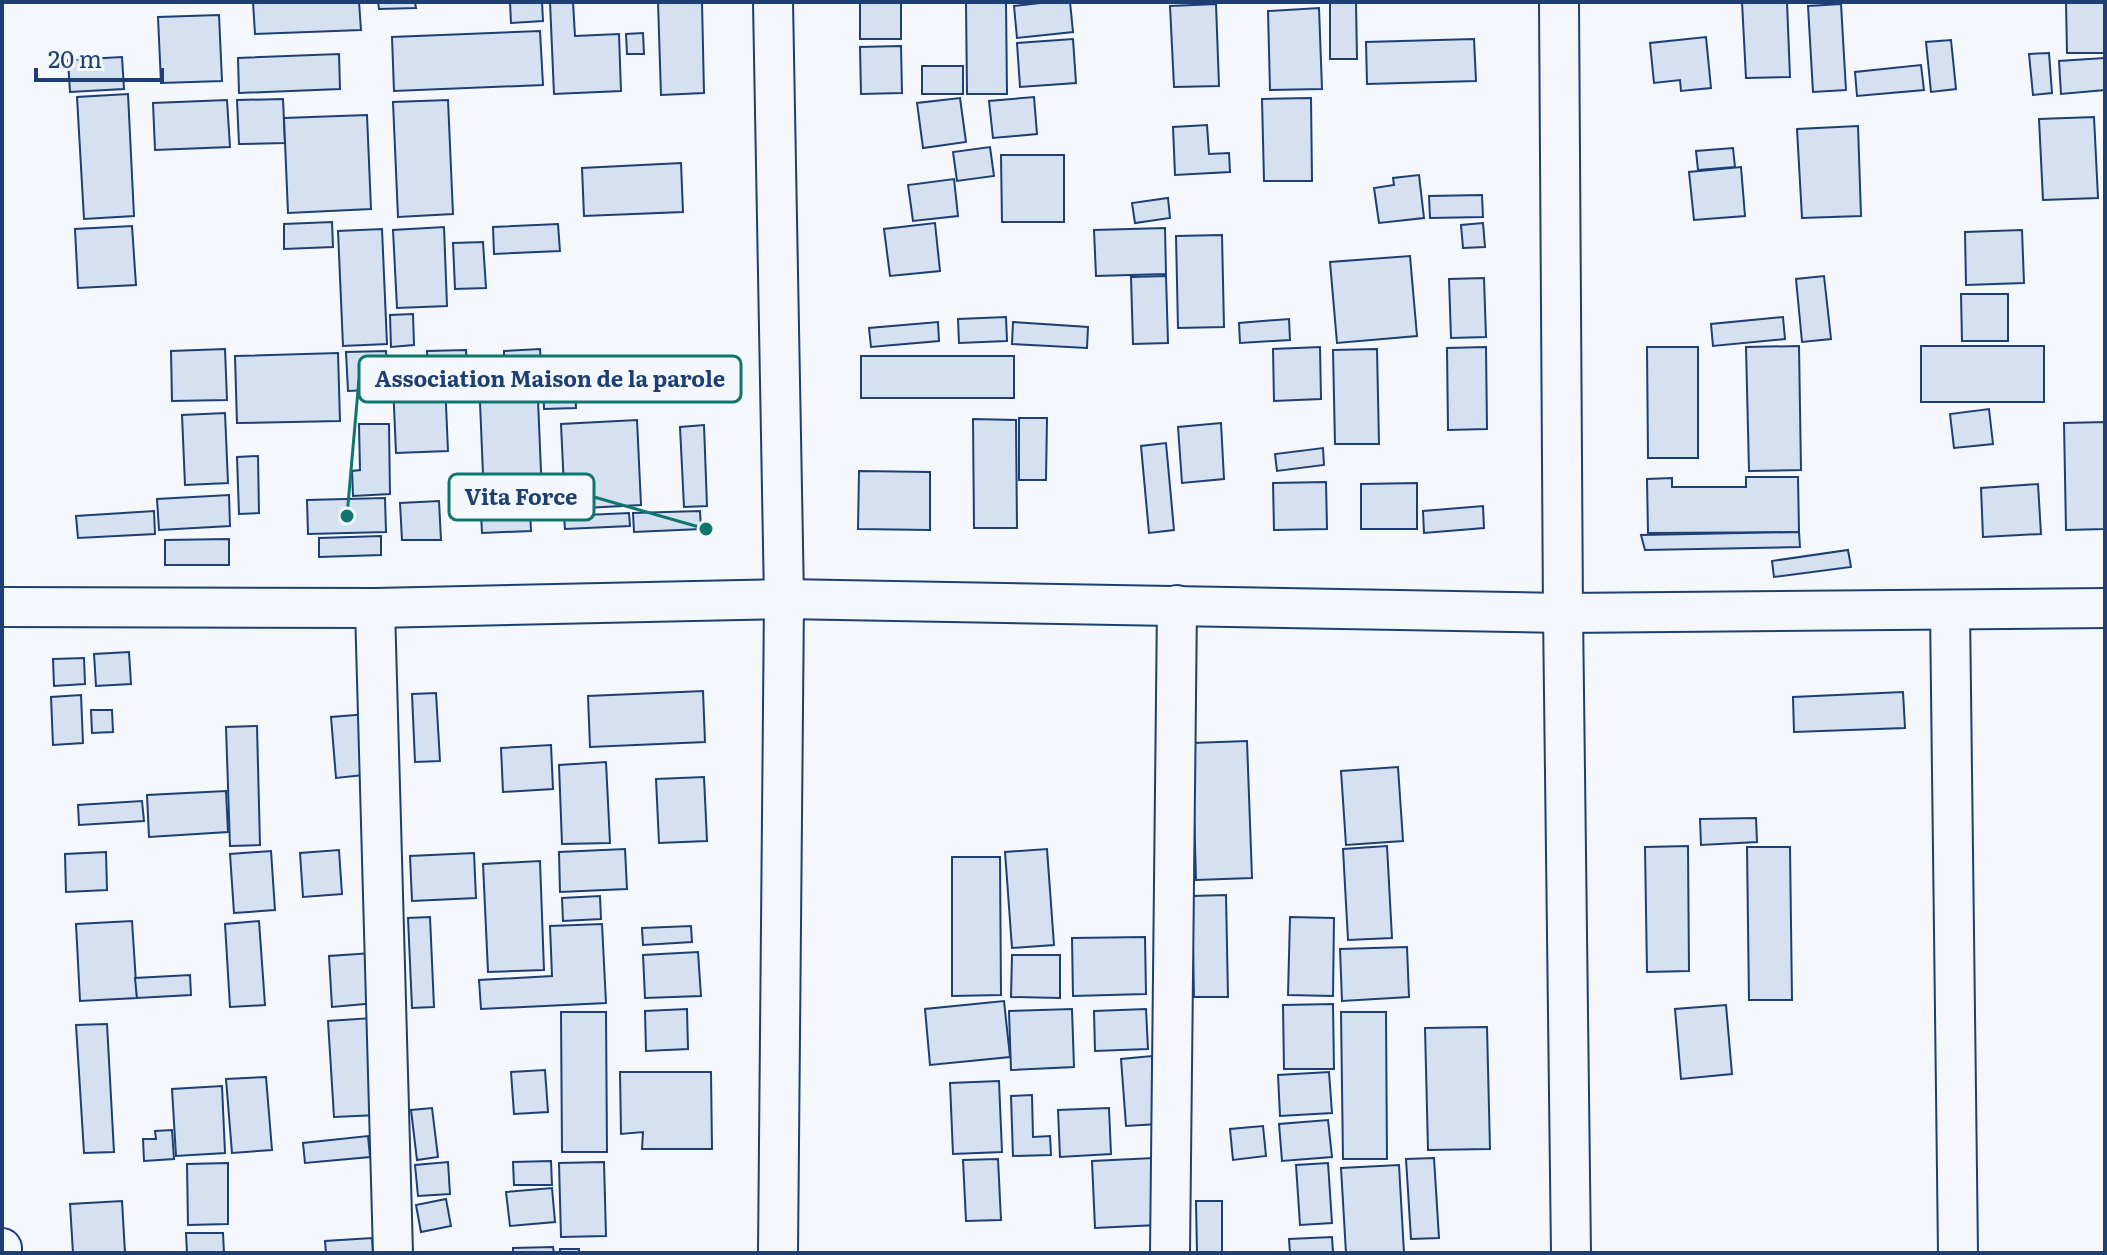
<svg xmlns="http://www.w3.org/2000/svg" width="2107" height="1255" viewBox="0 0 2107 1255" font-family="Literata,serif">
<rect width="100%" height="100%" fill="#f4f7fb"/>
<g fill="#d5e0f0" stroke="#1d3f73" stroke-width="2">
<polygon points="253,2 359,2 361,30 255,34"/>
<polygon points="378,2 415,2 416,8 379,9"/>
<polygon points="510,2 542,2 543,21 511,23"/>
<polygon points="550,2 573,2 575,36 619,34 621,91 554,94"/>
<polygon points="658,2 702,2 704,93 661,95"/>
<rect x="860" y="2" width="41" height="37"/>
<polygon points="966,2 1006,2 1007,94 967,94"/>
<polygon points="1049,2 1070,2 1073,32 1017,38 1014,6"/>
<polygon points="1330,2 1356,2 1357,59 1330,59"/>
<polygon points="1742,2 1787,2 1790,77 1746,78"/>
<polygon points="2066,2 2105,2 2105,53 2067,53"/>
<polygon points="1216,4 1219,86 1174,87 1170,6"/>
<polygon points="1841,4 1846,90 1813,92 1808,6"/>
<polygon points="1319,8 1322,89 1270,90 1268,11"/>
<polygon points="219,15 222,81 161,83 158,17"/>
<polygon points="540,31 543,85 394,91 392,37"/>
<polygon points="643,33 644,54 627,54 626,34"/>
<polygon points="1706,37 1711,88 1681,91 1680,80 1654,83 1650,43"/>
<polygon points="1073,39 1076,83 1020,87 1017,43"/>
<polygon points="1474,39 1476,81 1367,84 1366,42"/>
<polygon points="1951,40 1956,89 1931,92 1926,42"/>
<polygon points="901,46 902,93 861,94 860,47"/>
<polygon points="2049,53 2052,93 2033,95 2029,54"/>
<polygon points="339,54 340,89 239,93 238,58"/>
<polygon points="122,57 124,89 70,92 68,60"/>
<polygon points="2104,58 2105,90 2061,94 2059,61"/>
<polygon points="1921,65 1924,90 1857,96 1855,72"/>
<rect x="922" y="66" width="41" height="28"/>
<polygon points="128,94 134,216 84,219 77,97"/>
<polygon points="1034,97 1037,134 993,138 989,101"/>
<polygon points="960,98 966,142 923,148 917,103"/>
<polygon points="1311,98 1312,181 1264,181 1262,99"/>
<polygon points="283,99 285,143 239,144 237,100"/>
<polygon points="227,100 230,147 155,150 153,103"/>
<polygon points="448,100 453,214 398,217 393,102"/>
<polygon points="367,115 371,209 288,213 284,118"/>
<polygon points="2094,117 2098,198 2043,200 2039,119"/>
<polygon points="1207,125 1209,154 1229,153 1230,172 1175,175 1173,127"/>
<polygon points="1858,126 1861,216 1802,218 1797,129"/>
<polygon points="990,147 994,176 957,181 953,152"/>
<polygon points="1733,148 1735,167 1698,170 1696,151"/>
<polygon points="1001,155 1064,155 1064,222 1002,222"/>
<polygon points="681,163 683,212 584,216 582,168"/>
<polygon points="1741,167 1745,216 1694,220 1689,172"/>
<polygon points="1419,175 1424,218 1379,223 1374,188 1394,185 1393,178"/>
<polygon points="954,179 958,216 913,221 908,185"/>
<polygon points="1482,195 1483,217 1430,218 1429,196"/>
<polygon points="1168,198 1170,218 1135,223 1132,203"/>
<polygon points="332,222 333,247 284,249 284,224"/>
<polygon points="935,223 940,271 890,276 884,229"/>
<polygon points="1483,223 1485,247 1463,248 1461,225"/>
<polygon points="558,224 560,251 494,254 493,227"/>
<polygon points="132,226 136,285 78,288 75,229"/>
<polygon points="444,227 447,306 397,308 393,230"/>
<polygon points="1165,228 1166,274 1096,276 1094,230"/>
<polygon points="382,229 387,344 343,346 338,231"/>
<polygon points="2022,230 2024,283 1966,285 1965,232"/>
<polygon points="1222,235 1224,327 1178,328 1176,236"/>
<polygon points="483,242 486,288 455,289 453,243"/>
<polygon points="1410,256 1417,336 1337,343 1330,262"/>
<polygon points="1166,276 1168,343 1133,344 1131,277"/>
<polygon points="1824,276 1831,339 1802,342 1796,279"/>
<polygon points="1484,278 1486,337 1451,338 1449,279"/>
<polygon points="1961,294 2008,294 2008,341 1962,341"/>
<polygon points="413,314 414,345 391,347 390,315"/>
<polygon points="1006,317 1007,341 959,343 958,319"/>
<polygon points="1783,317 1785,339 1713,346 1711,324"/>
<polygon points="1289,319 1290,340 1240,343 1239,323"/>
<polygon points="938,322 939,341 871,347 869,328"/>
<polygon points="1013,322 1088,327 1087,348 1012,344"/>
<polygon points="1799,346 1801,470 1749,471 1746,347"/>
<rect x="1921" y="346" width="123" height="56"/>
<polygon points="1320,347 1321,399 1274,401 1273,349"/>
<polygon points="1486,347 1487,429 1448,430 1447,348"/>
<polygon points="1647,347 1698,347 1698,458 1648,458"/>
<polygon points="225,349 227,400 172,401 171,351"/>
<polygon points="540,349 541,366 504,368 504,351"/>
<polygon points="1377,349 1379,444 1335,444 1333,350"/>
<polygon points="466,350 467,371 428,373 427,351"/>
<polygon points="386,351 388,389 348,391 346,352"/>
<polygon points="338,353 340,421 237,423 235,356"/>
<rect x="861" y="356" width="153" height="42"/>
<polygon points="537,376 542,495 484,498 479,379"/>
<polygon points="575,379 576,408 544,409 543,380"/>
<polygon points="445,382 448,451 396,453 393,384"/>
<polygon points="1989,409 1993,444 1954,448 1950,414"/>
<polygon points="225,413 228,483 185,485 182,415"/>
<polygon points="1019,418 1047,418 1046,480 1019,480"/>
<polygon points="973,419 1016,420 1017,528 974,528"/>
<polygon points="637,420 641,505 565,509 561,424"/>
<polygon points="2105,422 2105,529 2066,530 2064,423"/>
<polygon points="1221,423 1224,479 1182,483 1178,427"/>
<polygon points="359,424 389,424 390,494 353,496 352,471 360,470"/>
<polygon points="704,425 707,506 684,507 680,427"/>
<polygon points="1166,443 1174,530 1149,533 1141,446"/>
<polygon points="1323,448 1324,465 1277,471 1275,454"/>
<polygon points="258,456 259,513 239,514 237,457"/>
<polygon points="859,471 930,472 930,530 858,529"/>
<polygon points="1746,477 1798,477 1799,532 1648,533 1647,479 1672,478 1672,487 1746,487"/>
<polygon points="1326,482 1327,529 1274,530 1273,483"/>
<polygon points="1417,483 1417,529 1361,529 1361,484"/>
<polygon points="2038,484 2041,534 1983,537 1981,488"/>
<polygon points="229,495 230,526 159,530 157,499"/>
<polygon points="385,498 386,532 308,534 307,500"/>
<polygon points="439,501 441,540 402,540 400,503"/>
<polygon points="1483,506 1484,528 1424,533 1423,511"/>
<polygon points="154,511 155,534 78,538 76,516"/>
<polygon points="530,511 531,531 482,533 481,513"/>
<polygon points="700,511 701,529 634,532 633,513"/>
<polygon points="629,513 630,526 565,529 564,516"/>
<polygon points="1799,532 1800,547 1645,550 1641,535"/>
<polygon points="381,536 381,555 319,557 319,538"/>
<polygon points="229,539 229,565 165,565 165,540"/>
<polygon points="1848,550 1851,567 1774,577 1772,561"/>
<polygon points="129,652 131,684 96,686 94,654"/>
<polygon points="84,658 85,684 54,686 53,659"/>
<polygon points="703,691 705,742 590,747 588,696"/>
<polygon points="1903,692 1905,728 1794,732 1793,697"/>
<polygon points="436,693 440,761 415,762 412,694"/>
<polygon points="81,695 83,743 53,745 51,697"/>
<polygon points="91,710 112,710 113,732 92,733"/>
<polygon points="368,714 373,774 336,778 331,717"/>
<polygon points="257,726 260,845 230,846 226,727"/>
<polygon points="1247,741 1252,878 1196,880 1192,743"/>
<polygon points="551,745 553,789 503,792 501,748"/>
<polygon points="606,762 610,843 562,844 559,765"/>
<polygon points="1398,767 1403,841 1346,845 1341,771"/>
<polygon points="704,777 707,841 659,843 656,779"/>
<polygon points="226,791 228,832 149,837 147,795"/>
<polygon points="142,801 144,821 79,825 78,805"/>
<polygon points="1756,818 1757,842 1701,845 1700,819"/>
<polygon points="1387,846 1392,938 1348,940 1343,849"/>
<polygon points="1688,846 1689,971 1647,972 1645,847"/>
<polygon points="1747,847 1790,847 1792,1000 1749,1000"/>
<polygon points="625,849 627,889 560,892 559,852"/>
<polygon points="1047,849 1054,945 1012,948 1005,852"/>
<polygon points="339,850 342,894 303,897 300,853"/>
<polygon points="271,851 275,910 234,913 230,854"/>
<polygon points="106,852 107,890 66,892 65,854"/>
<polygon points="474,853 476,898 412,901 410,856"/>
<polygon points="952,857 1000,857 1001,995 952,996"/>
<polygon points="540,861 544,970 488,972 483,864"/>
<polygon points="1226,895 1228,997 1194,997 1192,896"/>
<polygon points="600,896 601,919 563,921 562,898"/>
<polygon points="430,917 434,1007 412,1008 408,918"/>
<polygon points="1290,917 1334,918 1333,996 1288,995"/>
<polygon points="132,921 137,998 80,1001 76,924"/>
<polygon points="259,921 265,1005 230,1007 225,924"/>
<polygon points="602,924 606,1003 481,1009 479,980 552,976 550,926"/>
<polygon points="691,926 692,942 643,945 642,928"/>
<polygon points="1145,937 1146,994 1073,996 1072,938"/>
<polygon points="1407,947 1409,997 1342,1001 1340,949"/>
<polygon points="698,952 701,996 645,998 643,955"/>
<polygon points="372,953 376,1003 332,1007 329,956"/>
<polygon points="1012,955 1060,955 1060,998 1011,997"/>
<polygon points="190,975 191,995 137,998 135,978"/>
<polygon points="1004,1001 1010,1057 930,1065 925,1009"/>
<polygon points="1333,1004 1334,1069 1284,1069 1283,1005"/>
<polygon points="1726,1005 1732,1074 1681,1079 1675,1009"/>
<polygon points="687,1009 688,1049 646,1051 645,1011"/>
<polygon points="1072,1009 1074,1067 1011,1070 1009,1011"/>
<polygon points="1146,1009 1148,1049 1095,1051 1094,1011"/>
<polygon points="561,1012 606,1012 607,1152 562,1152"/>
<polygon points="1341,1012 1386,1012 1387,1159 1343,1159"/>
<polygon points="372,1018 378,1115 334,1117 328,1021"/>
<polygon points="107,1024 114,1152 84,1153 76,1025"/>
<polygon points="1487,1027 1490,1149 1428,1150 1425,1028"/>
<polygon points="1152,1056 1158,1124 1126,1126 1121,1059"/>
<polygon points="545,1070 548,1112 514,1114 511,1072"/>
<polygon points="620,1072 711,1072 712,1149 642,1149 643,1132 621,1134"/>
<polygon points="1329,1072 1332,1113 1280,1116 1278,1075"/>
<polygon points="266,1077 272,1150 232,1153 226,1079"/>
<polygon points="999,1081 1002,1152 953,1154 950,1083"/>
<polygon points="222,1086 225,1153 176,1156 172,1089"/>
<polygon points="1032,1095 1033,1137 1050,1136 1051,1155 1013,1156 1011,1096"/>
<polygon points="432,1108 438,1157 417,1160 411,1110"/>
<polygon points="1109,1108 1111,1154 1060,1157 1058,1110"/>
<polygon points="1328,1120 1332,1157 1282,1161 1279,1124"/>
<polygon points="1263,1126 1266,1156 1233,1160 1230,1129"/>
<polygon points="172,1130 174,1159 144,1161 143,1139 156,1139 155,1131"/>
<polygon points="368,1136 370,1157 305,1163 303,1143"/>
<polygon points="1154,1158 1157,1225 1095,1228 1092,1161"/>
<polygon points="1434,1158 1439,1238 1411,1239 1406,1159"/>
<polygon points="998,1159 1001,1220 966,1221 963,1160"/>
<polygon points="551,1161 552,1185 514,1185 513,1162"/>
<polygon points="448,1162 450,1194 418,1196 415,1165"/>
<polygon points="604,1162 606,1236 561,1237 559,1163"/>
<polygon points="228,1163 228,1224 188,1225 187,1164"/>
<polygon points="1328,1163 1332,1223 1300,1225 1296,1165"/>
<polygon points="1399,1165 1404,1253 1346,1253 1341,1168"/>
<polygon points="552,1188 555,1222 510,1226 506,1192"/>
<polygon points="446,1199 451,1226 421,1232 416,1205"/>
<polygon points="122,1201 125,1253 73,1253 70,1204"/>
<polygon points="1196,1201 1222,1201 1222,1253 1197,1253"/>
<polygon points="186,1233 223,1233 224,1253 187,1253"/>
<polygon points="1332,1237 1333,1253 1290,1253 1289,1239"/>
<polygon points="372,1238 373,1253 326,1253 325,1241"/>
<polygon points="553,1247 554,1253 513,1253 513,1248"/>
<rect x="560" y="1249" width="19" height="4"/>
</g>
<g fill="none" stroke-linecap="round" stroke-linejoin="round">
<g stroke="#1d3f73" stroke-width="42">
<g id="minor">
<polyline points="773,2 784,599 778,1253"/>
<polyline points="1559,2 1563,613 1571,1253"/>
<polyline points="2,607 375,608 784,599 1563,613 2105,608"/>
<polyline points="375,608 393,1253"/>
<polyline points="1950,610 1958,1253"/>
<polyline points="2,1248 2,1253"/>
<polyline points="1170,1253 1177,605"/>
</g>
</g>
<use href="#minor" stroke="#f4f7fb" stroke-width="38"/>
</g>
<path fill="none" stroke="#0f766e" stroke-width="3" d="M347 516L359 379M706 529L594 497"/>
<g fill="#0f766e" stroke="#f4f7fb" stroke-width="3">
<circle cx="347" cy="516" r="8"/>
<circle cx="706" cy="529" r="8"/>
</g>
<g fill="#f4f7fb" stroke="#0f766e" stroke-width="3">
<rect x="359" y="356" width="382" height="46" rx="8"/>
<rect x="449" y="474" width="145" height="46" rx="8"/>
</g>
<g font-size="22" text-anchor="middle" font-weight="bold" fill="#1d3f73">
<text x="550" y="387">Association Maison de la parole</text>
<text x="521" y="505">Vita Force</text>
</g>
<rect width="2107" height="1255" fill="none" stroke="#1d3f73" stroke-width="8"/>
<path d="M36 68v12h126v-12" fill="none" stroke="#1d3f73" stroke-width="4"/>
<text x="48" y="68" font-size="24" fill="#1d3f73" stroke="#f4f7fb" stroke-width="6" paint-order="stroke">20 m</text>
</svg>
